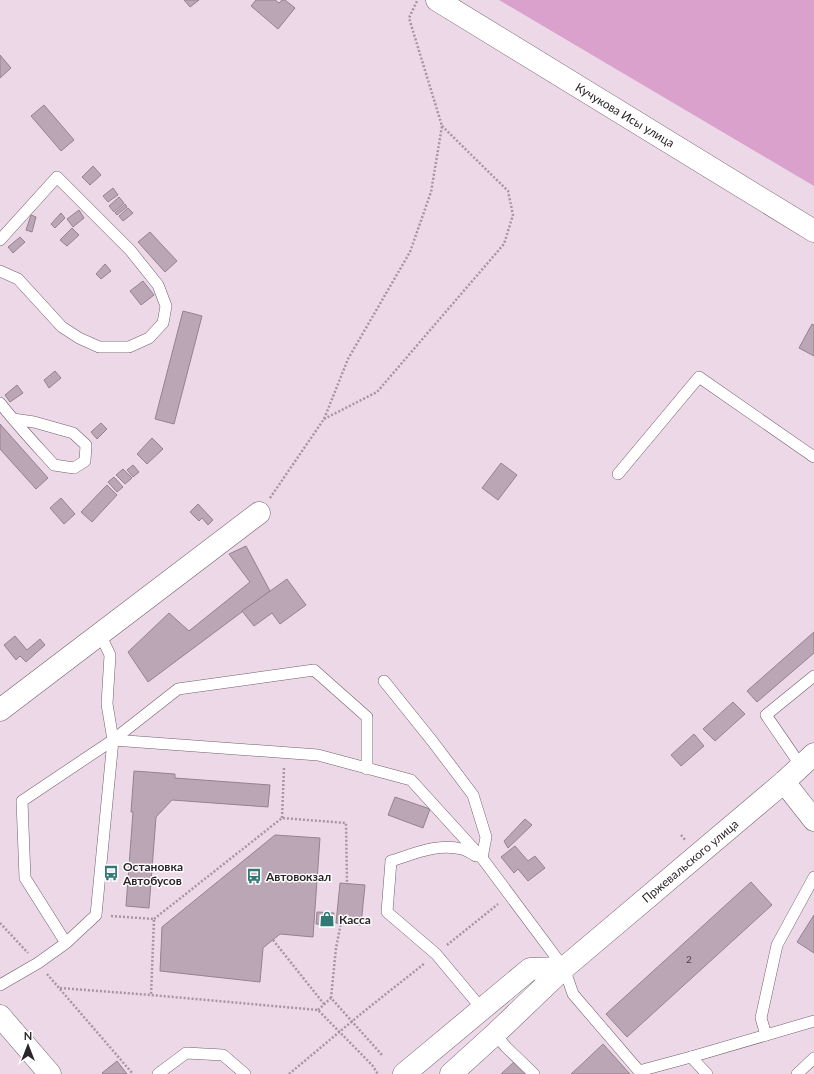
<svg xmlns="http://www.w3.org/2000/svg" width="814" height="1074" viewBox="0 0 814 1074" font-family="Lato,sans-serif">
<rect width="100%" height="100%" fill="#ecd8e7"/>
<polygon fill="#d9a1cc" points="499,0 814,0 814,186"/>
<g fill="#baa6b4" stroke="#958290">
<polygon points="184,0 199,0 190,7"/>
<polygon points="256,0 275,0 279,3 282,0 285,0 295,8 278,29 251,6"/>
<polygon points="0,55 11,68 0,78"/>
<polygon points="44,105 74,140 61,151 31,116"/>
<polygon points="93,166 101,175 90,185 82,177"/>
<polygon points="113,188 118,195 108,202 103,196"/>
<polygon points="119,197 124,203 114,212 109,206"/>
<polygon points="125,204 127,207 117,215 115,213"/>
<polygon points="128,208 133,213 123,221 119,216"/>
<polygon points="79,210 84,218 73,227 67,219"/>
<polygon points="61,213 65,218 55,228 51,224"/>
<polygon points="31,215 36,217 32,232 26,230"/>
<polygon points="72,228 79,235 67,246 60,240"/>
<polygon points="150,232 177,261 165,272 138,242"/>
<polygon points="20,237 25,242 13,253 8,247"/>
<polygon points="105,264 111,271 101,279 96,274"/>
<polygon points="143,281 154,295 141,305 130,291"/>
<polygon points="183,311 202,316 174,424 155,419"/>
<polygon points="812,324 814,325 814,356 799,348"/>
<polygon points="55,371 61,378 49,388 44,380"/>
<polygon points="17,385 23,393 10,402 5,395"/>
<polygon points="101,423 107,429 97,439 91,432"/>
<polygon points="0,424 48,478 36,489 0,449"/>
<polygon points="152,438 163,449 147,464 137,454"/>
<polygon points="501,463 517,475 498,500 482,488"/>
<polygon points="133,465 139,472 133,477 127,470"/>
<polygon points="123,469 132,478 125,484 116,475"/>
<polygon points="114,477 123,487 117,492 108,482"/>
<polygon points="107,485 117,495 92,522 81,512"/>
<polygon points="61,498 75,514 64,524 50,508"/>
<polygon points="198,504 213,520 208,525 202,518 199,521 190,512"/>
<polygon points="246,546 270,591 148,682 128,652 169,613 189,631 250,582 229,554"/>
<polygon points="287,579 306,605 280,624 272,613 254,626 242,611"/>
<polygon points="814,632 814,653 757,702 747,691"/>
<polygon points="15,636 27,650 40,639 45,645 26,662 20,656 16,660 4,645"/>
<polygon points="733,702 745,714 715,741 703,729"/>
<polygon points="694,734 704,746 681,766 671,755"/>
<polygon points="134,771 175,774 175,778 270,785 268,807 172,800 156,817 149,908 126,906 133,812 131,812"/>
<polygon points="395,797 430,809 423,828 388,815"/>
<polygon points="525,819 532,825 508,848 504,841"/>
<polygon points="275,835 320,838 313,937 280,934 263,948 260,982 160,971 162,927"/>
<polygon points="515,846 528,861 535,856 545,868 528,881 518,869 514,873 501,857"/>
<polygon points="751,882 772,905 627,1037 606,1014"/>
<polygon points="340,883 365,885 361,925 336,923"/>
<polygon points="317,912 334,913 334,925 316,924"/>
<polygon points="814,915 814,953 797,942"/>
<polygon points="603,1044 630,1074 571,1074 584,1062"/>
<polygon points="117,1061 127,1074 103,1074 102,1073"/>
<polygon points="515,1061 528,1074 501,1074"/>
</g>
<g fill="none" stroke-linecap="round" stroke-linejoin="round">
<g stroke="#72606d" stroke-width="12">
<g id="lane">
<polyline points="0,240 57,177 130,250 158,285 166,306 163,323 149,338 129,347 99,347 79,338 62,327 18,279 0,271"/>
<path d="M0,403C17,425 36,445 54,465L74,468L85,461L86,445L73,433L34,422L13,419"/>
<polyline points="618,474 699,377 814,457"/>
<polyline points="100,634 110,655 107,704 113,740"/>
<polyline points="384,681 433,742 473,795 486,837 482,858"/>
<polyline points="113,740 318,755 411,780 482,858 564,968 573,994 639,1071 691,1057 814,1021"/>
<polyline points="113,740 178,689 314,670 367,717 367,769"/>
<polyline points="801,766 766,715 814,676"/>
<path d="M476,856C471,853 466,850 462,849C437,843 414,854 391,861L387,912L436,954L482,1009"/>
<polyline points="0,985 38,963 66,943 96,915 113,740 22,801 25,878 66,943"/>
<polyline points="495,1034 506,1047 534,1074"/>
<polyline points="766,1035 761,1018 777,945 814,877"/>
<polyline points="691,1057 707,1074"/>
<polyline points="158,1074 186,1053 223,1055 245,1074"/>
<polyline points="797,1074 814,1058"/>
</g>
</g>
<g stroke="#72606d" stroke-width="23">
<g id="street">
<polyline points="0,710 259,513"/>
<polyline points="784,782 814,820"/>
<polyline points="0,1016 50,1074"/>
</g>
</g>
<g stroke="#72606d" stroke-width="23">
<g id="secondary">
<polyline points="404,1074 530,969 564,968"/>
<polyline points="451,1074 495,1034 564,968 784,782 814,754"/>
</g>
</g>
<g stroke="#72606d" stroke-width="23">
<polyline id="primary" points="437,0 814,231"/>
</g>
<g stroke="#a596a1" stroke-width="2.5" stroke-dasharray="2 2" stroke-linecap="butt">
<polyline points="324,419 377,392 504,244 513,215 508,191 442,126"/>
<polyline points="270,498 324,419 348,359 410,252 431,192 442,126 409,18 417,1"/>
<polyline points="282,818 284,767"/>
<polyline points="681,835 686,841"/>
<polyline points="111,916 154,919 151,995"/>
<polyline points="154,919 282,818 346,823 347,883"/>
<polyline points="0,923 28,953"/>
<polyline points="273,940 324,1004"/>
<polyline points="447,945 498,904"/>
<polyline points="47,974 133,1074"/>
<polyline points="60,988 151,995 318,1010 372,1065 378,1074"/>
<polyline points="331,998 336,948 341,923"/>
<polyline points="318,1010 331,998 382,1055"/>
<polyline points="289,1074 362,1013 425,963"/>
</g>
<use href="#lane" stroke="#fff" stroke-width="11"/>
<use href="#street" stroke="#fff" stroke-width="22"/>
<use href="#secondary" stroke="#fff" stroke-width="22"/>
<use href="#primary" stroke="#fff" stroke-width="22"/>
</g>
<defs>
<g id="bus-bare" transform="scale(1.2)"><path d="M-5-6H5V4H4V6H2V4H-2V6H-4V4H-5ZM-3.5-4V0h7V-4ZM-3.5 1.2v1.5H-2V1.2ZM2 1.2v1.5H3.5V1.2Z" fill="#307977" stroke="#fff" stroke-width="2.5" paint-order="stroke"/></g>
<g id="shop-bare" transform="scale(1.2)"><path d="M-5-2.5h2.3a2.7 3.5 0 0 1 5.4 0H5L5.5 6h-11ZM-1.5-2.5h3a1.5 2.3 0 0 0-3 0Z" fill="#307977" stroke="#fff" stroke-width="2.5" paint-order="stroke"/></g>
</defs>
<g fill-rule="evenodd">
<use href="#bus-bare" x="111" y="873"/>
<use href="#bus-bare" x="254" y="876"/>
<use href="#shop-bare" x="327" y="919"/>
</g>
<g text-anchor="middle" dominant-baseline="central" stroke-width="3" stroke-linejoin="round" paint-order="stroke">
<g font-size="10" fill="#4f444c">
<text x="689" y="959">2</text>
</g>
<g font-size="12" fill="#2b2429" stroke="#fff">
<text transform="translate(625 115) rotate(31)">Кучукова Исы улица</text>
<text transform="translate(690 861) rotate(-40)">Пржевальского улица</text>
</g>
<g font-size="12" font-weight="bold" fill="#2b2429" stroke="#fff" text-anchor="start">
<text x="123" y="866">Остановка<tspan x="123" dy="14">Автобусов</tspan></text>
<text x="266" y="876">Автовокзал</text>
<text x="339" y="919">Касса</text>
</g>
</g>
<g transform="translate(28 1046)" stroke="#ffffff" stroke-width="3" paint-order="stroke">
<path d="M0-3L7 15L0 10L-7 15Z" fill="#2b2429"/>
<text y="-6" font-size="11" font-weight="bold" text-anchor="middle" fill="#2b2429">N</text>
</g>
</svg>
